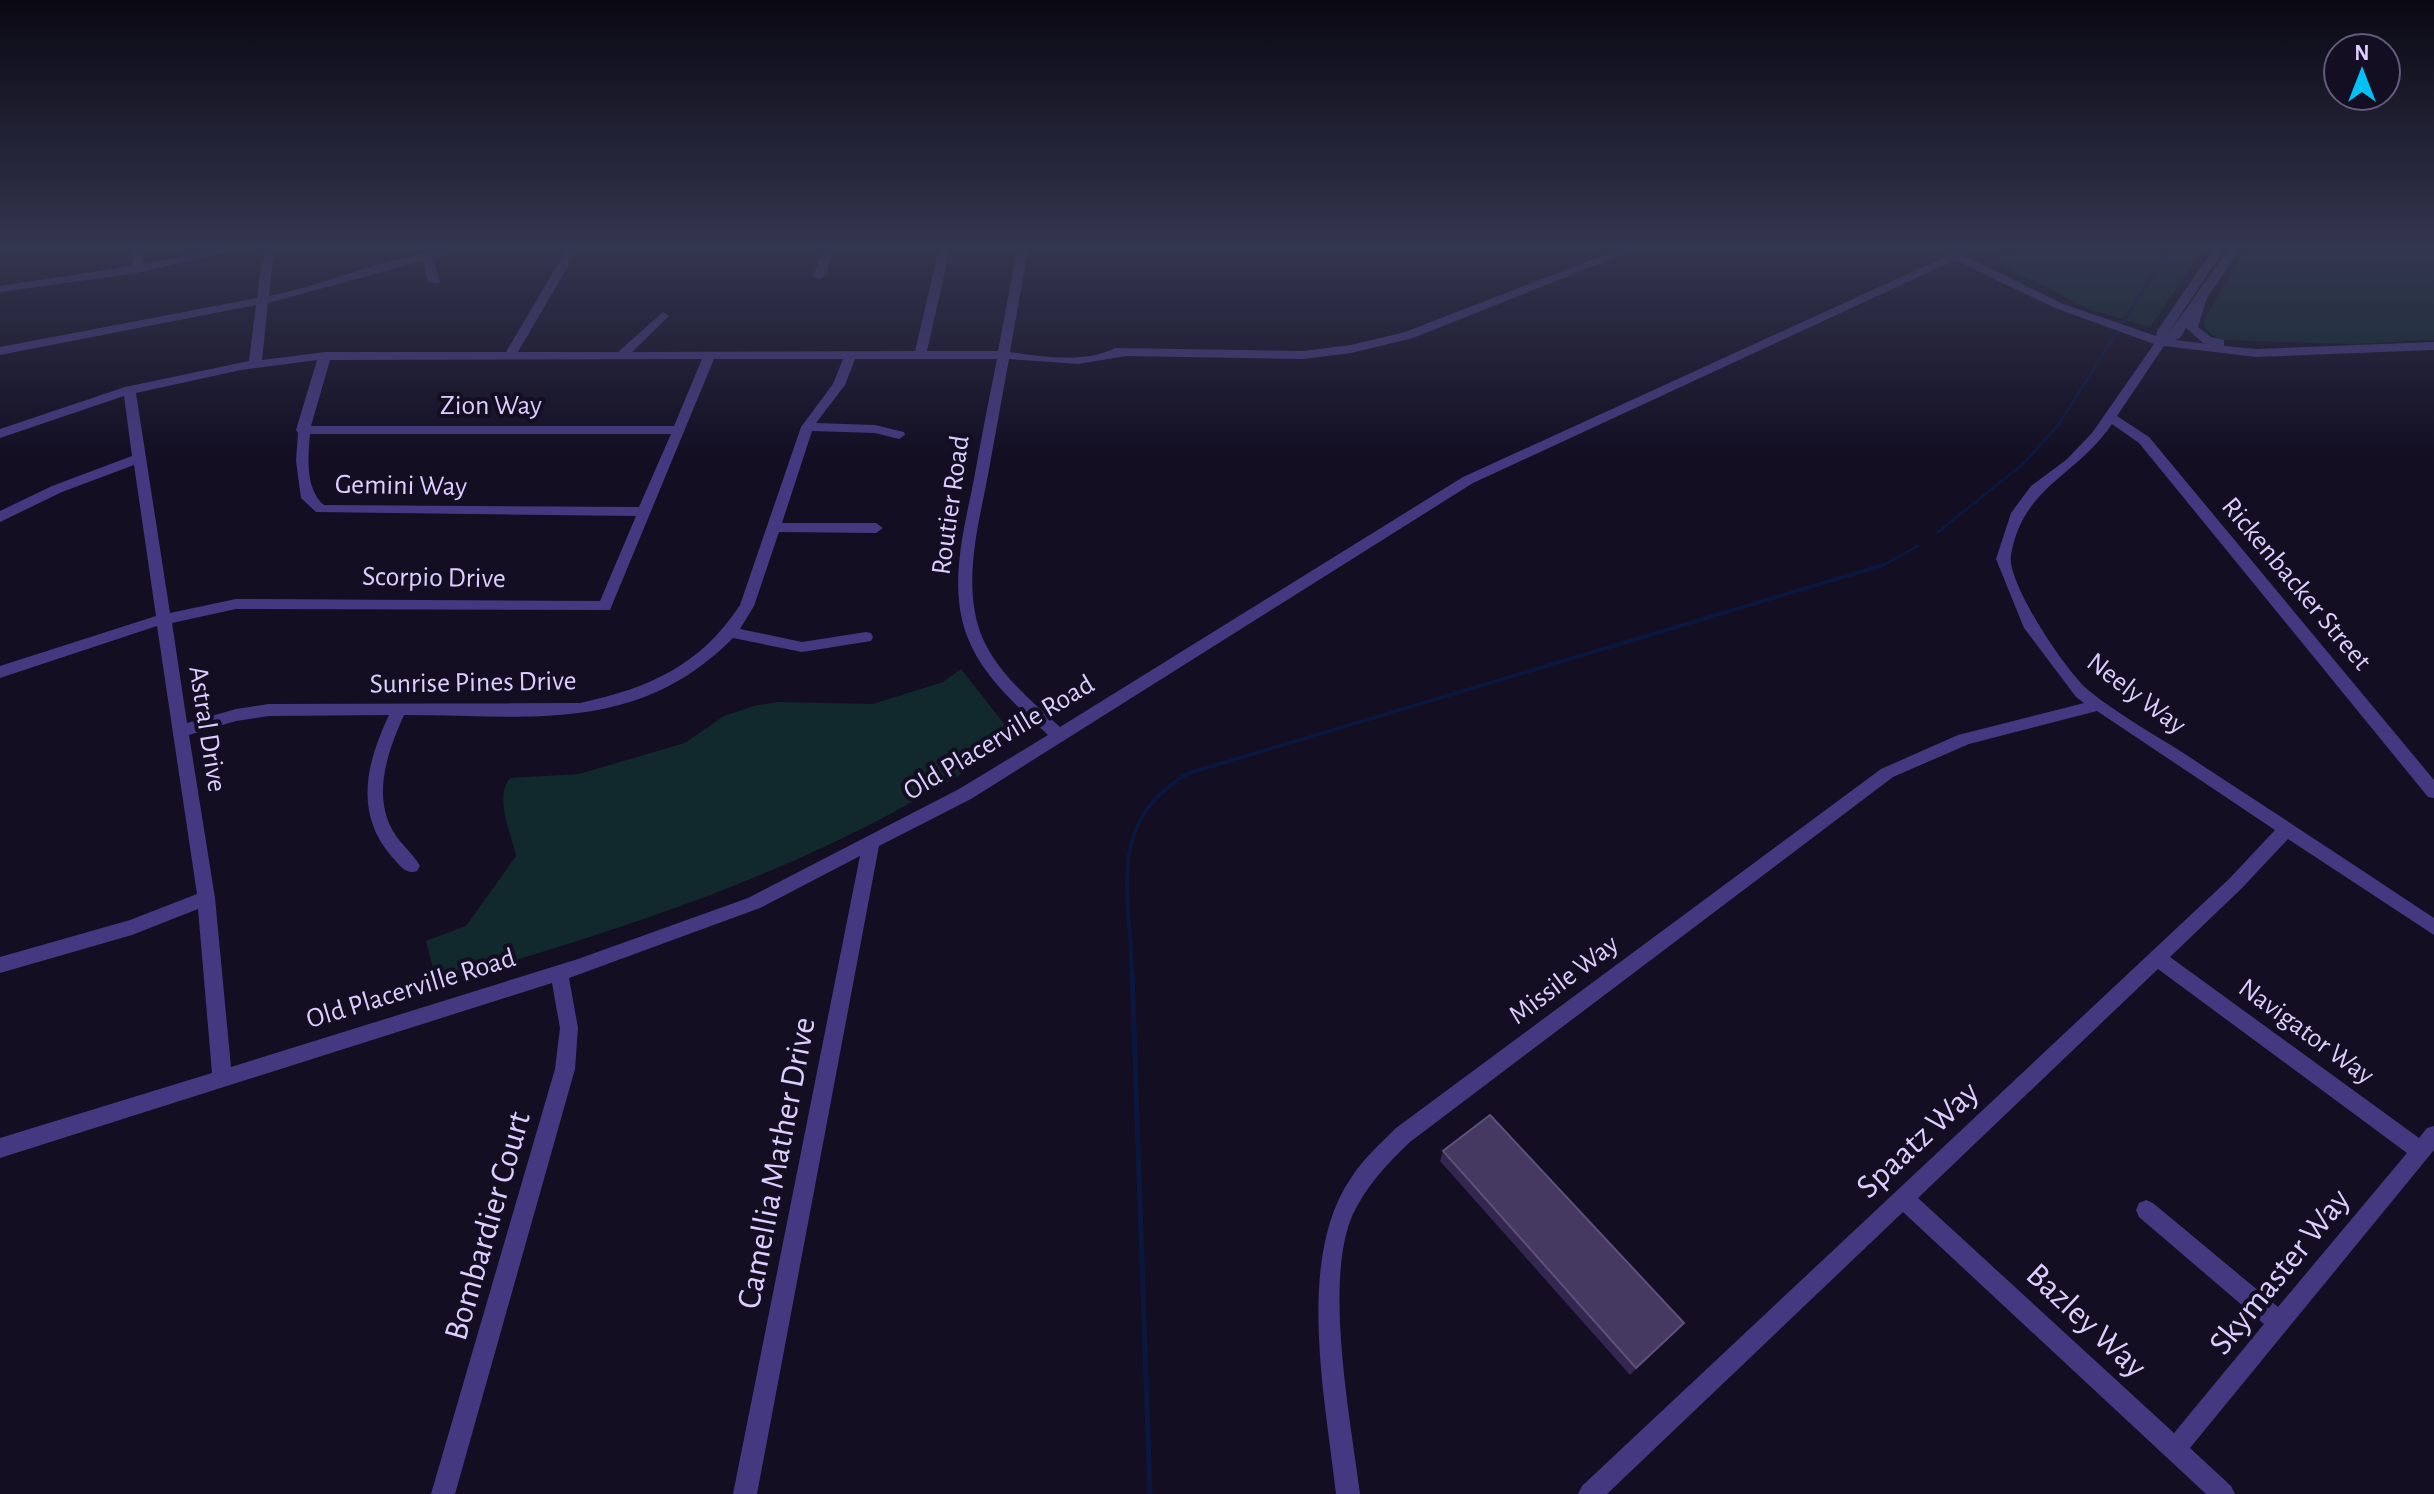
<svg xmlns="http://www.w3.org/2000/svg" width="2434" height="1494" viewBox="0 0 2434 1494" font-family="'Alegreya Sans',sans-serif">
<rect width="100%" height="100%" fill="#130e22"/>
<g fill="#11292c">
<polygon points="2018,249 2203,249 2150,327 2089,309 2003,266 1998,257"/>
<polygon points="2245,249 2434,249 2434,340 2351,344 2220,340 2207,331 2203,322"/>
<path d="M961,669L1009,730C988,763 953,779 919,798C770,883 601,936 437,983L426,941L466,926L516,856C511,832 494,798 510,778L579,774L685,743L724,716L754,706L777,702L873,704L943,682Z"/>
</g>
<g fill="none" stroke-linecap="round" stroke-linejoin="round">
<g stroke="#0a173e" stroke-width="3">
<polyline points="1938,532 2023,464 2059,424 2169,249"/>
<polyline points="1880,567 1918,546"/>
</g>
<path stroke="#0a173e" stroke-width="4" d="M1132,973C1130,891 1105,821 1189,773L1883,565"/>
<polyline stroke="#0a173e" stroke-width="5" points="1132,971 1150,1494"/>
<g fill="#443980" fill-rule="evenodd">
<polygon points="134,249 145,249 143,264 218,249 243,249 137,273 0,292 0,286 132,266"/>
<path d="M263,249H274L269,296C336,283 400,249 469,249L433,258L440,282L438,284L428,282L423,261L268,303L262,360L325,352H506L567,249H578L518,352H618L663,312L669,316L667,318L632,352L915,351L939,249H950L927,351H998L1017,249H1028L1010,352C1043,357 1087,363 1115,348L1303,351L1351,345L1405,332L1620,249H1636L1413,338L1351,353L1303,359L1126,356L1078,364L1009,359C1002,398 995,436 988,475C978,527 961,588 983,639C999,675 1032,701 1060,727L1463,477L1947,256L1937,249H1975L1965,256L2063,304L2156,336L2157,331L2213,249H2224L2168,334L2229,249H2240L2207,298L2198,327L2211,337L2224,340V346L2256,349L2434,342V350L2256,357L2164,346L2117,416L2149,437L2434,780V798L2428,797L2139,443L2112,424C2076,477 2023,486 2011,555C2006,582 2067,673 2088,690C2121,717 2165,740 2200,764C2278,815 2356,866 2434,918V935L2288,839L2241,889L2170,957L2419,1138L2427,1128L2434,1126V1150L2190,1448L2231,1486L2235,1494H2206L1903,1212L1607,1494H1578L1582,1486L2229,879L2275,830L2097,711L1969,744L1893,777L1410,1142C1388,1163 1367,1185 1353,1214C1323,1281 1351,1420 1360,1494H1336C1326,1401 1295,1259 1351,1178C1363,1159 1380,1144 1396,1128L1881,769L1958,735L2084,703L2076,697L2024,628L1996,559L2011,513L2031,486L2066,460L2092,433L2154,344L2055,308L1955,260L1473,483L971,799L879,846L757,1494H733L860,856L760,908L569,978L578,1028L575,1069L455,1494H431L555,1069L560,1028L552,983L0,1158V1138L212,1073L198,909L132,935L0,973V957L130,920L197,894L157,626L0,678V666L156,616L134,465L62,492L0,522V511L52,486L132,456L124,396L0,438V429L125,387L249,361L256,305L0,355V347L257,298ZM2186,328L2203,343L2208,344L2175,340L2180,338ZM702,359L674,426H311L330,360ZM714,359H843L833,384L801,427L740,605C700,666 649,688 580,703L269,704L236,709L187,723L172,623L236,609L610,610ZM855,359H997C989,399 981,439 974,479C964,530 948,585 967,636C982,676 1017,706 1048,735L959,789L748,898L578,959L231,1067L215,898L189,735L236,721L269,716L389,715C366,763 354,814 392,857C400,865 405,875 417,871L420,866C413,853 400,844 393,831C372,794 388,751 404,715C529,715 637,735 733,638L802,652L871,641L873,637L871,633L866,632L802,642L740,629L754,606L779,532L876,533L883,528L876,523H782L812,431L875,433L899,439L905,435L904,432L875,425L816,423L845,385ZM317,360L296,430L298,433L296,461L301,498L316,512L636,516L600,601L236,599L170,613L136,393L241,370ZM310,434H671L639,507L324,505C305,489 308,457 310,434ZM2158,969L2407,1153L2278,1307L2153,1203L2146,1200L2139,1203L2136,1210L2139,1217L2264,1324L2174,1433L1918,1198Z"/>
<polygon points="824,249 835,249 825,276 819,279 813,276"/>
</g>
</g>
<polygon fill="#34274f" points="1443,1151 1684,1323 1677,1331 1630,1375 1440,1161"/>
<polygon fill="#1f1535" points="1684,1323 1677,1331 1630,1375 1636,1368"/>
<polygon fill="#453962" stroke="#5d507b" stroke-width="2" points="1490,1115 1684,1323 1636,1368 1443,1151"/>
<linearGradient id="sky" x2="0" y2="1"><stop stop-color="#0a0813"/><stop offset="0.54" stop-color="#33364f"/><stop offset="1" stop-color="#33364f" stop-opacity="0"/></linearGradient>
<rect width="2434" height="459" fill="url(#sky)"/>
<g text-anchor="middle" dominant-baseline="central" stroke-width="8" stroke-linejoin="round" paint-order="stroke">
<g font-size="28" fill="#dacfff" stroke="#130e22">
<text x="491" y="406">Zion Way</text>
<text transform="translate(401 486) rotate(1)">Gemini Way</text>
<text transform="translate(951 505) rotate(-82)">Routier Road</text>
<text transform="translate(434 578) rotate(1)">Scorpio Drive</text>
<text transform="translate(2296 584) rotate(50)">Rickenbacker Street</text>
<text transform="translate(473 683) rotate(-1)">Sunrise Pines Drive</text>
<text transform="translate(2136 694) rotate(37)">Neely Way</text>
<text transform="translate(207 729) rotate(81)">Astral Drive</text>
<text transform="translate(999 738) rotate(-31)">Old Placerville Road</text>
<text transform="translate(1564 980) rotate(-37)">Missile Way</text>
<text transform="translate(411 989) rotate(-17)">Old Placerville Road</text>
<text transform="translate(2306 1032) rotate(36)">Navigator Way</text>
</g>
<g font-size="34" fill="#dacfff" stroke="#130e22">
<text transform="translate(1918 1140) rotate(-43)">Spaatz Way</text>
<text transform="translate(777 1163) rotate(-79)">Camellia Mather Drive</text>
<text transform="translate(488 1226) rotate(-74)">Bombardier Court</text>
<text transform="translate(2280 1272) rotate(-51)">Skymaster Way</text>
<text transform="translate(2086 1321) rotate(43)">Bazley Way</text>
</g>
</g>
<g transform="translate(2362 72)"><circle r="38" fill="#130e22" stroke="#635b7a" stroke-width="2"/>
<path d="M0-6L14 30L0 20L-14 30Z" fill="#02c1f7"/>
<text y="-12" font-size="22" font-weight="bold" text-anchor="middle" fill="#dacfff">N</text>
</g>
</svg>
